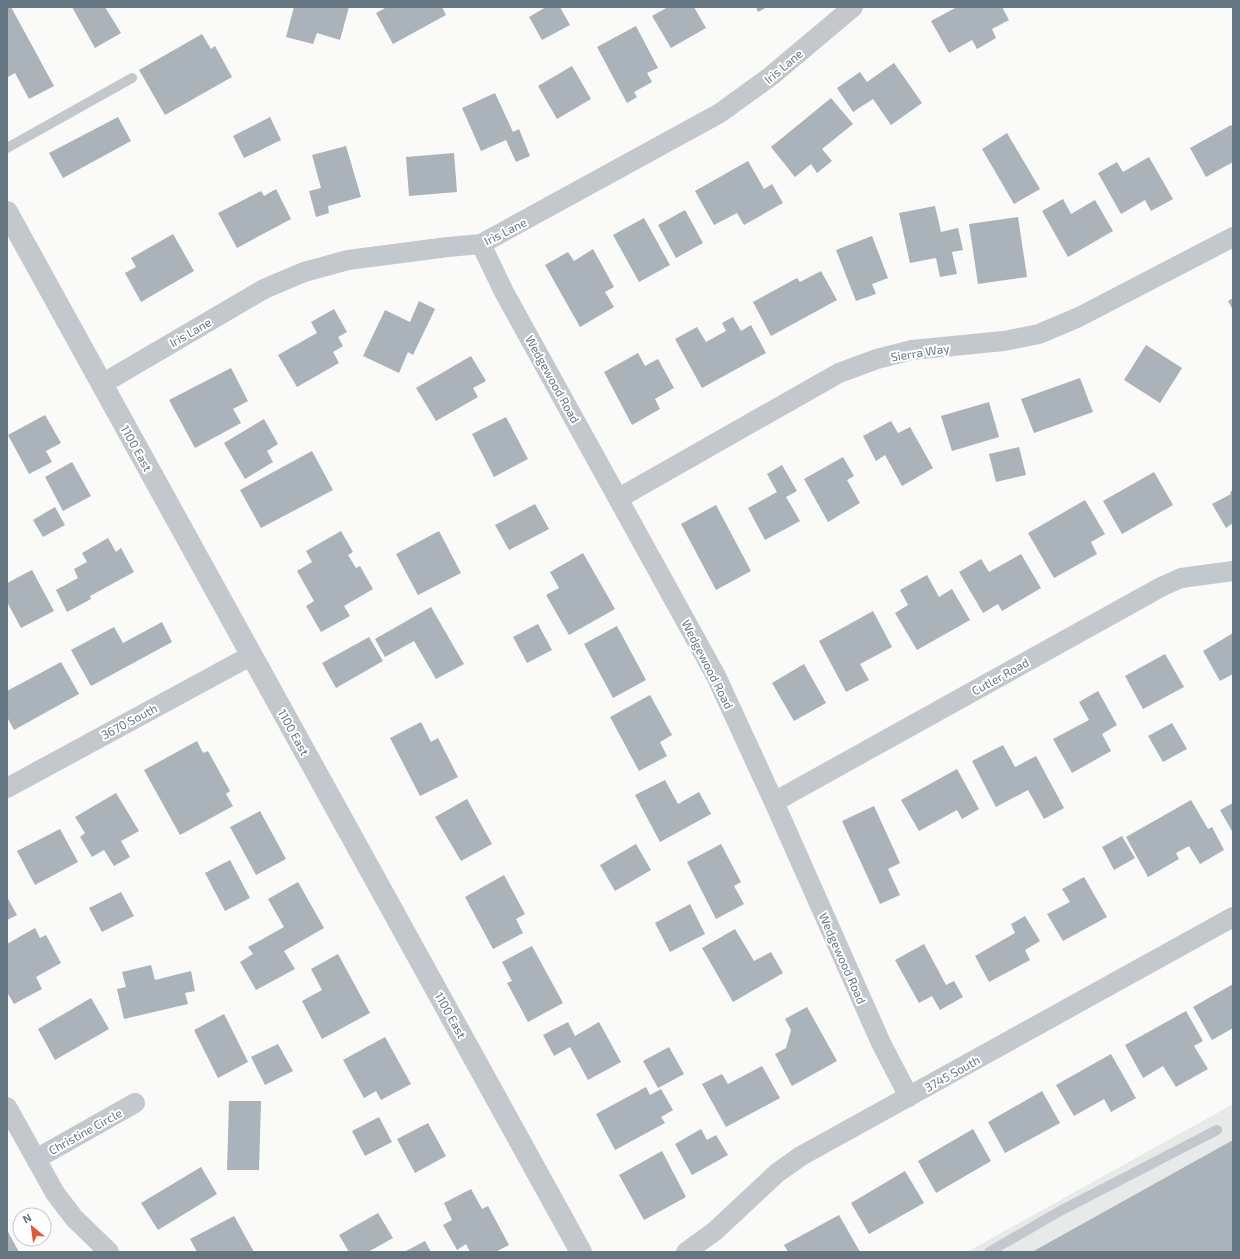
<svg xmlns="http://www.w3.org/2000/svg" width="1240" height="1259" font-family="'Exo 2',sans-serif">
<rect width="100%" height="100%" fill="#fafaf8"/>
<path fill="#e8e9e9" d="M1233 1104V1252H967Z"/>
<path fill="#aab3b9" d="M7 7H11L54 86 29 99 15 73 8 77 7 74Z
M72 7H105L121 33 95 48Z
M294 7H349L340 40 317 33 313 44 286 37Z
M387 7H442L446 15 393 44 376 13Z
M546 7H560L570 25 542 40 529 17Z
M668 7H694L706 28 671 48 652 16Z
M756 7H767L758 12Z
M957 7H1002L1009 20 992 29 996 38 977 49 972 40 949 53 931 21Z
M636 26 658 68 647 73 652 82 634 92 637 97 627 103 597 47Z
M202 34 211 49 215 46 232 77 165 115 139 70Z
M894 63 922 103 891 125 873 99 853 112 837 88 860 72 867 82Z
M572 66 591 99 557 119 538 86Z
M495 93 513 132 519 129 530 156 516 162 506 140 481 151 462 108Z
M831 98 853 124 822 149 832 161 817 173 811 164 795 177 771 147Z
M118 117 131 141 63 178 49 153Z
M270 117 281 140 244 158 233 136Z
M1231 125 1233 128V162L1206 177 1190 148Z
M1007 133 1040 189 1014 204 982 149Z
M346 146 361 197 328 206 329 213 316 217 309 191 321 188 312 155Z
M454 153 457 192 409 196 406 157Z
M1149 157 1173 199 1151 211 1145 200 1121 214 1098 173 1117 162 1123 172Z
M748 161 764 189 772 184 783 203 744 225 737 213 714 225 695 191Z
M276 189 291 219 237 248 218 213 261 191 264 196Z
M1063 199 1071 214 1095 200 1113 231 1068 257 1042 211Z
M935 206 941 232 958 228 963 250 952 252 957 274 940 277 936 258 910 263 899 213Z
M685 210 703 243 676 258 658 225Z
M1018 217 1027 277 978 284 969 224Z
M644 218 670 265 639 282 613 235Z
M173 234 194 271 141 302 125 273 136 267 131 258Z
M872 236 888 278 872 284 876 294 856 301 836 250Z
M593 249 614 287 605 292 614 307 580 327 545 265 568 252 574 261Z
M821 271 837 300 771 336 753 302 797 278 800 282Z
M1233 298V310L1228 301Z
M419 301 435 309 413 355 408 352 399 373 363 356 385 310 410 322Z
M334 309 347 332 338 337 343 346 333 352 339 363 297 387 278 355 317 333 311 322Z
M733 317 741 331 751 325 766 353 702 388 675 339 697 327 706 342 726 331 722 323Z
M1146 345 1182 368 1160 403 1124 380Z
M638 353 645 366 658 359 674 388 655 399 660 409 632 425 604 372Z
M471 356 486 381 473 388 478 397 436 421 416 388Z
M231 368 248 401 233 409 241 423 195 448 169 400Z
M1080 378 1093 412 1034 433 1021 399Z
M989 402 999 437 952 451 941 416Z
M45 415 61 443 46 451 52 462 29 474 8 435Z
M506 417 528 459 494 477 472 434Z
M264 419 278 444 267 451 273 462 245 479 224 443Z
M891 421 898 433 910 427 933 468 902 486 885 455 876 461 863 436Z
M1019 447 1026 475 996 482 989 454Z
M312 451 333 490 261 528 240 490Z
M843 457 854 476 847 480 860 503 828 522 804 479Z
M72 462 91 496 63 511 45 477Z
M782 465 797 491 786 497 800 521 765 540 748 508 777 492 767 474Z
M1154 472 1173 505 1122 534 1103 501Z
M1233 490V523L1226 528 1212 504 1231 494 1230 492Z
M1085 500 1105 534 1091 542 1097 554 1054 578 1028 533Z
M535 504 549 529 509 550 495 525Z
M716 505 751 571 716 590 681 524Z
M55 507 65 525 43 537 33 520Z
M341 531 353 552 348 555 356 568 360 566 373 589 344 606 350 616 321 632 306 606 314 601 297 571 312 562 306 551Z
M439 531 461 573 418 595 396 554Z
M108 538 116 552 121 548 134 572 90 596 91 599 67 612 56 590 78 578 74 569 87 562 82 553Z
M583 553 615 609 569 635 546 595 559 588 550 572Z
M1021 554 1041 588 1002 611 998 604 983 613 959 572 981 559 989 572Z
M32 570 54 611 21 628 7 602V583Z
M927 575 939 597 952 589 970 620 917 650 895 613 908 605 900 590Z
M431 607 464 664 436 679 414 641 385 657 375 639Z
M873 611 892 647 860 664 869 680 846 692 819 641Z
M162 622 172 642 91 686 71 650 114 627 123 643Z
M538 624 552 650 527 663 513 637Z
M617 626 646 680 613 698 584 644Z
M1233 633V674L1220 681 1203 651Z
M369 637 383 661 336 688 322 663Z
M1165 654 1184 687 1143 709 1125 676Z
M61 662 79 694 14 730 7 717V691Z
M804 664 826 703 794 721 772 683Z
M1098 691 1117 725 1102 734 1111 751 1072 773 1053 739 1089 720 1079 702Z
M650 695 672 735 660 742 667 756 639 771 610 717Z
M421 722 431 742 438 738 458 777 420 796 390 738Z
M1172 723 1187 749 1163 762 1148 736Z
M197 741 203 753 208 751 230 791 226 794 233 806 180 835 144 770Z
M1003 745 1015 767 1036 756 1064 808 1044 819 1028 790 996 807 972 761Z
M957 769 979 809 962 819 957 810 919 831 901 800Z
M665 780 678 804 699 792 711 814 660 842 635 795Z
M116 793 139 831 121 841 130 857 114 866 104 850 92 857 80 837 85 833 75 817Z
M467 799 492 844 461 861 435 817Z
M1191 800 1208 829 1212 827 1224 850 1200 864 1189 846 1176 853 1179 859 1148 877 1126 837Z
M1233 803V833L1220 810Z
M874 806 900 863 888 869 900 895 880 904 842 821Z
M260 811 286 859 256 875 230 827Z
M60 829 78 862 35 885 17 851Z
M1122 836 1135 858 1114 870 1102 847Z
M636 844 651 870 615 891 600 865Z
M721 844 741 882 734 886 744 904 716 919 687 862Z
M230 860 250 898 225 911 205 873Z
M504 875 525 914 516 919 523 933 493 949 465 897Z
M1084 877 1107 917 1063 941 1047 914 1070 902 1062 889Z
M298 882 324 928 284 951 295 969 256 990 240 962 253 954 248 947 284 927 268 899Z
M121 892 134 916 102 932 89 908Z
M7 897 17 915 7 920Z
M690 904 705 934 670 952 655 923Z
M1025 916 1040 941 1025 950 1030 960 989 982 975 956 1015 933 1011 924Z
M35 928 40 938 46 935 61 963 36 977 42 989 14 1004 7 992V944Z
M735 929 754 961 771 952 783 973 733 1002 702 948Z
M924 944 946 985 954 981 963 997 940 1010 932 996 919 1003 895 960Z
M532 946 563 1003 528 1022 507 983 512 981 502 962Z
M338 954 370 1013 322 1039 302 1001 322 990 311 969Z
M151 965 155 980 191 971 195 991 185 993 188 1004 124 1019 117 989 126 987 122 972Z
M1233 984V1028L1212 1040 1193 1007Z
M91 998 109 1029 55 1060 38 1029Z
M807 1007 837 1061 792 1086 775 1054 786 1048 791 1030 785 1019Z
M1186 1011 1203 1041 1194 1046 1208 1069 1176 1087 1163 1066 1143 1078 1125 1045Z
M224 1014 248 1062 218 1078 194 1030Z
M568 1022 575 1036 599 1022 621 1062 588 1080 570 1047 554 1056 543 1035Z
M385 1037 411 1084 381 1100 376 1091 364 1098 343 1060Z
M278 1044 293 1071 265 1085 251 1057Z
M669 1047 684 1074 658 1088 643 1061Z
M1111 1054 1136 1098 1111 1112 1104 1099 1074 1116 1056 1085Z
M762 1066 780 1098 726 1127 702 1084 722 1074 728 1084Z
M646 1087 650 1095 661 1089 673 1110 661 1117 665 1123 615 1150 596 1114Z
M1042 1091 1060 1123 1005 1153 988 1122Z
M229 1101H261L259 1170H227Z
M379 1117 392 1142 365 1156 352 1131Z
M428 1123 446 1156 415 1173 397 1139Z
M701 1129 707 1140 716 1135 728 1155 692 1175 675 1144Z
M973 1129 991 1161 936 1193 918 1161Z
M1233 1140V1252H1032Z
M662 1151 686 1197 644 1220 619 1175Z
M201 1167 217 1194 158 1230 141 1203Z
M905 1171 924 1203 869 1234 851 1203Z
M471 1189 482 1209 488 1206 509 1245 495 1252H470L466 1244 457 1250 443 1225 452 1220 444 1203Z
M378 1213 393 1238 368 1252H349L339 1235Z
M839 1215 860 1252H788L784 1245Z
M234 1216 254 1252H197L190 1239Z
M7 1230 19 1252H7Z
M425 1241 431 1252H404Z"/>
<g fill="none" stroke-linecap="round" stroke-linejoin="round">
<path stroke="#c3c8cc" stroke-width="10" d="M7 148 132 78
M989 1252 1062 1210 1217 1130"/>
<path stroke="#c3c8cc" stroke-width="20" d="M481 244 504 292 716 676 774 802 881 1043 909 1097
M102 384 264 289 304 272 348 260 448 247 481 244 720 113 771 76 853 7
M619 498 839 373 877 359 912 350 1004 341 1039 334 1079 317 1233 237
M7 788 252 655
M774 802 1161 587 1181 578 1233 571
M7 1107 55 1193 74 1218 109 1252
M36 1159 135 1103
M686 1252 715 1231 777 1173 801 1156 1233 917"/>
<path stroke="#c3c8cc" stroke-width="22" d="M7 212 581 1252"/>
</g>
<g text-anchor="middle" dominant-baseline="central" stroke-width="4" stroke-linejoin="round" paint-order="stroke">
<g font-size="12" fill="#657683" stroke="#fff">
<text transform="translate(783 66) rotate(-40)">Iris Lane</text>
<text transform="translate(505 231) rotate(-27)">Iris Lane</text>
<text transform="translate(190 332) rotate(-30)">Iris Lane</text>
<text transform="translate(920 352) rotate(-9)">Sierra Way</text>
<text transform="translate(553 379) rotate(61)">Wedgewood Road</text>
<text transform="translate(137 448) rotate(61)">1100 East</text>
<text transform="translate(708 664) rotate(63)">Wedgewood Road</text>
<text transform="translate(1000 676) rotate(-29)">Cutler Road</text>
<text transform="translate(129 721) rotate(-28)">3670 South</text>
<text transform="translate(294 732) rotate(61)">1100 East</text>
<text transform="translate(843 958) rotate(66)">Wedgewood Road</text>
<text transform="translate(451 1015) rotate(61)">1100 East</text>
<text transform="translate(952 1073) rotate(-29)">3745 South</text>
<text transform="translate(85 1131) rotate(-29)">Christine Circle</text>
</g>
</g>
<rect width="1240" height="1259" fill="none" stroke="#657683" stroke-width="16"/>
<g transform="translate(32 1227) rotate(331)"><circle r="19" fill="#ffffff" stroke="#c1c8cd"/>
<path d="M0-3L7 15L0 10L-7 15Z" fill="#e4572e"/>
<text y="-6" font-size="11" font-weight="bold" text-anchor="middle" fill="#657683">N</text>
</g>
</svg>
